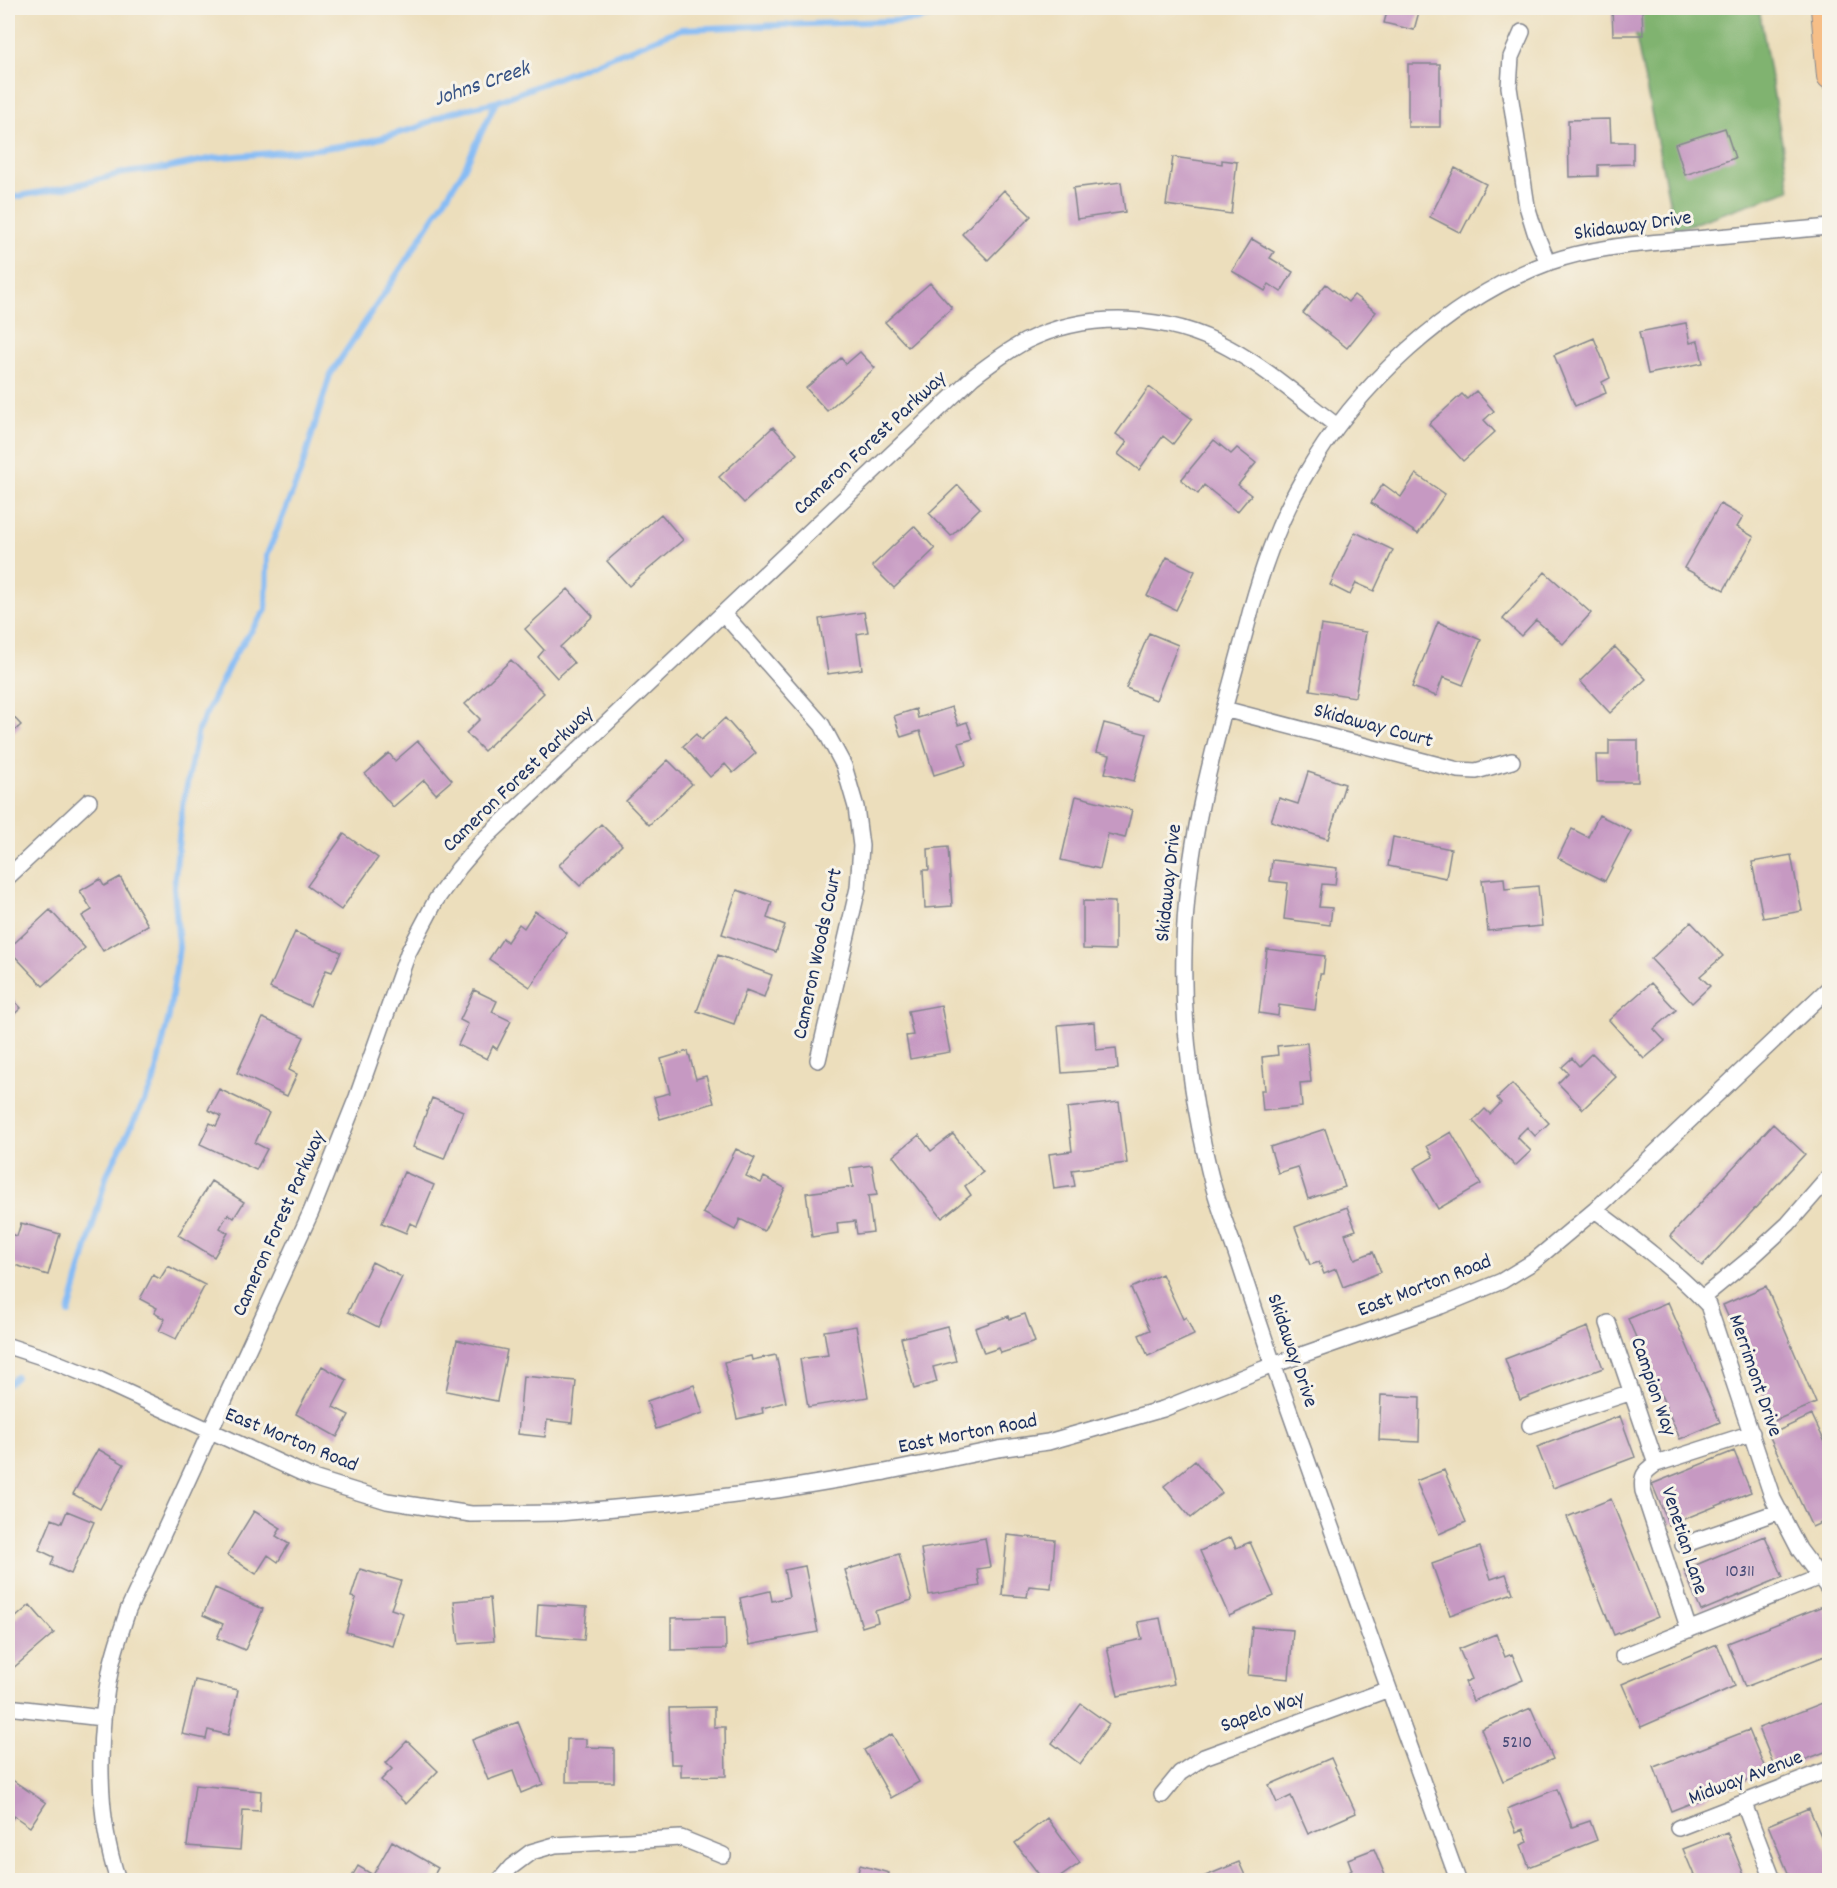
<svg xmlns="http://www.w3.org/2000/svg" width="1837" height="1888" font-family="Dekko,sans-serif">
<rect width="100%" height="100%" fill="#f7f3e8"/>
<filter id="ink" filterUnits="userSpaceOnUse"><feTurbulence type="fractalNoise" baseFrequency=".0167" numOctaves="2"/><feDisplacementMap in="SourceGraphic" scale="12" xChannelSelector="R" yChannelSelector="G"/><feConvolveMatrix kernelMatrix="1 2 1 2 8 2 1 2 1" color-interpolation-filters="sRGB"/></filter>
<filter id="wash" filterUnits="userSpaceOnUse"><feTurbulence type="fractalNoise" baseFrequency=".008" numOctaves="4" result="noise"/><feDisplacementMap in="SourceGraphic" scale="24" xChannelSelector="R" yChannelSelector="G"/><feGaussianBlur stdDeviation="1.35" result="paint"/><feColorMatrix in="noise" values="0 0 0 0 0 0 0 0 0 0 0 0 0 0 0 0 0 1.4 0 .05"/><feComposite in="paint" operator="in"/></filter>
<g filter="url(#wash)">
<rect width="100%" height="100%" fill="#ecdebc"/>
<path fill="#80b36f" stroke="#4e7166" stroke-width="1.5" d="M1630 8H1759L1790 190 1675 230Z"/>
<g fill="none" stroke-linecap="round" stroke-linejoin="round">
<path stroke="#86bcf5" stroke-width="6" d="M8 198 69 187 123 173 166 168 214 158 317 149 366 142 416 128 448 113 496 102 681 29 915 20 964 8
M69 1313 107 1174 153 1084 169 1016 179 947 174 887 182 809 198 730 235 654 266 610 267 555 301 471 330 375 409 256 463 171 496 102
M8 1384 16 1377"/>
</g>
<g id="blocks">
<path fill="#c699c2" d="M1388 8H1420L1414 30 1384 23Z
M1612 8H1642L1643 35H1613Z
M1408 64H1440V127H1408Z
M1610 119 1611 142H1633V164L1598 165V176L1569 177 1568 120Z
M1725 128 1735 158 1685 175 1675 144Z
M1173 157 1222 164V160L1237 162 1231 214 1166 205Z
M1455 168 1486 184 1461 233 1430 217Z
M1121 182 1125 212 1077 219 1073 188Z
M1004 190 1031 216 988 260 962 234Z
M1252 239 1274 252 1270 258 1293 272 1281 292 1269 284 1265 291 1232 271Z
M930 283 952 308 908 347 885 322Z
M1326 284 1348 302 1354 295 1376 312 1347 348 1303 313Z
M1686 323 1690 343 1698 341 1703 363 1648 374 1639 332Z
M1594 338 1610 378 1602 382 1606 393 1575 406 1554 355Z
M860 352 875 368 827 411 806 388 841 358 846 364Z
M1149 387 1192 419 1173 444 1163 436 1139 470 1118 454 1127 442 1116 434Z
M1476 391 1494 411 1484 420 1495 432 1463 461 1429 424 1462 394 1467 399Z
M773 427 797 454 744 503 719 477Z
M1214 440 1231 454 1237 448 1256 463 1238 485 1251 495 1237 512 1204 485 1198 494 1181 480Z
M1416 474 1445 494 1418 534 1371 503 1383 484 1401 497Z
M958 485 980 508 951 536 929 513Z
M1720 504 1743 517 1737 527 1754 537 1724 590 1684 568Z
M661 514 683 540 629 586 607 561Z
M914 526 935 549 894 588 872 566Z
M1355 532 1393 550 1374 591 1356 583 1350 595 1330 585Z
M1167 557 1195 571 1176 610 1147 596Z
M1545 572 1591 613 1563 644 1536 620 1521 636 1503 619Z
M568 589 593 616 560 647 574 663 557 678 538 657 544 650 525 629Z
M864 612 868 632 857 634 862 669 828 674 819 619Z
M1438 622 1481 640 1463 685 1443 677 1436 696 1412 687Z
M1321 625 1366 632 1355 697 1310 690Z
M1149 633 1178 645 1156 700 1126 688Z
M1615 647 1646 679 1610 713 1580 681Z
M511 660 544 693 484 751 466 733 480 719 465 704Z
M952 707 958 725 967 722 973 739 959 743 966 765 934 775 920 731 901 737 894 716 916 709 918 718Z
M8 711 21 725 8 737Z
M725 718 756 753 733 773 725 764 710 777 683 746 696 734 701 740Z
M1104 723 1147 734 1134 781 1105 773 1110 755 1096 752Z
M1609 740H1638V782H1597L1596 755H1609Z
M418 741 452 780 436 794 424 780 393 807 365 774 389 753 395 761Z
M668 760 692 784 649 825 626 801Z
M1308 772 1345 784 1328 839 1271 821 1279 798 1298 804Z
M1076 796 1132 810 1125 838 1108 834 1100 869 1061 860Z
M1599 815 1631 831 1605 881 1558 858 1572 829 1588 837Z
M601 824 622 845 580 886 559 865Z
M344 834 378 858 341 910 307 886Z
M1393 837 1451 849 1446 878 1388 866Z
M948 847 952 906 925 908 923 870H929L928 849Z
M1791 855 1802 911 1763 918 1752 862Z
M1272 860 1337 868 1335 885 1322 884 1319 907 1332 908 1330 925 1284 919 1288 883 1270 881Z
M120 877 148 925 103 951 82 916 92 910 80 891 100 879 104 886Z
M1504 878 1505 889 1538 886 1542 926 1488 931 1482 880Z
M737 890 772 902 767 918 785 925 776 952 722 934Z
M1083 901 1115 902V950L1083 949Z
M50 910 85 948 43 986 8 949Z
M535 911 567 933 530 987 489 959 503 938 507 942 519 924 524 928Z
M1691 922 1723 956 1700 976 1710 986 1692 1003 1651 959Z
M295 932 341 952 332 972 326 970 310 1006 270 988Z
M1267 949 1325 956 1323 974H1320L1315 1010 1279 1005 1278 1016 1259 1013Z
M718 955 772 975 764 997 746 990 734 1024 697 1011Z
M1651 983 1676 1010 1654 1029 1665 1041 1644 1059 1609 1020Z
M474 990 497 1001 492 1012 511 1021 497 1049 493 1046 487 1059 458 1045 468 1024 460 1020Z
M8 994 21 1008 8 1020Z
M941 1005 950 1052 910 1059 906 1036 913 1035 908 1011Z
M263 1018 304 1037 289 1070 297 1074 287 1096 237 1073Z
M1094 1022 1096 1050 1116 1048 1118 1069 1062 1073 1058 1025Z
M1307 1043 1311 1082 1300 1083 1302 1107 1263 1111 1261 1090H1265L1262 1057 1278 1055 1277 1046Z
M688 1051 696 1079 706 1076 714 1103 660 1119 654 1097 670 1093 661 1059Z
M1592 1053 1616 1077 1583 1109 1558 1083 1568 1073 1562 1067 1572 1058 1579 1066Z
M1512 1084 1549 1123 1535 1136 1527 1127 1517 1137 1531 1151 1515 1166 1473 1121 1485 1109 1490 1114 1501 1103 1497 1098Z
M219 1089 269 1113 255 1143 267 1149 256 1170 200 1144 210 1123 216 1126 221 1116 208 1110Z
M432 1098 463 1111 444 1159 413 1147Z
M1119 1102 1127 1163 1072 1170 1075 1186 1054 1189 1049 1154 1072 1151 1067 1108Z
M1773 1124 1805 1154 1702 1266 1670 1236Z
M1325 1129 1345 1187 1308 1199 1298 1167 1278 1173 1270 1147Z
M1451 1132 1481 1184 1438 1209 1414 1168 1433 1157 1427 1146Z
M953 1134 983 1172 965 1186 971 1195 942 1218 893 1156 919 1135 931 1151Z
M736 1149 755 1158 746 1176 761 1183 764 1177 785 1188 764 1231 740 1219 735 1230 703 1213Z
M872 1165 877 1195 868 1196 873 1232 857 1234 855 1221 837 1223 838 1233 812 1237 806 1193 853 1187 850 1168Z
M404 1172 434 1185 417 1226 410 1223 406 1233 382 1223Z
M211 1181 244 1202 234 1218 228 1214 220 1228 228 1233 214 1257 178 1235Z
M1347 1207 1356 1230 1345 1234 1355 1259 1373 1252 1381 1272 1343 1287 1336 1269 1324 1274 1319 1262 1310 1265 1295 1227Z
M21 1223 60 1234 48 1275 8 1263V1241L9 1234 17 1236Z
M372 1262 402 1277 378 1327 348 1312Z
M168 1266 205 1285 176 1339 159 1331 165 1319 154 1313 157 1308 140 1299 153 1275 160 1279Z
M1162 1274 1183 1319 1186 1317 1194 1335 1148 1356 1139 1335 1150 1330 1131 1288Z
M1766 1286 1816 1403 1774 1421 1723 1305Z
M1668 1302 1720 1422 1680 1439 1628 1319Z
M1025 1314 1035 1342 1001 1353 999 1348 984 1353 975 1328 1009 1316 1010 1319Z
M856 1326 868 1397 808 1407 800 1359 828 1355 824 1331Z
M947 1326 956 1361 933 1367 937 1382 914 1389 901 1338Z
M1588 1327 1603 1368 1520 1400 1505 1359Z
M457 1340 507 1350 497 1401 446 1391Z
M776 1355 786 1402 762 1408 763 1413 737 1419 724 1362 751 1356 752 1360Z
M322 1366 347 1380 333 1407 349 1415 337 1437 296 1414Z
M523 1376 576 1381 572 1423 547 1420 545 1437 518 1434Z
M694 1385 703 1413 656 1429 647 1401Z
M1381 1395 1420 1397 1419 1442 1379 1440Z
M1812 1415 1830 1453V1519L1812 1527 1769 1435Z
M1620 1416 1635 1457 1553 1488 1537 1447Z
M98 1449 124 1464 100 1509 73 1494Z
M1734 1451 1751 1492 1669 1525 1652 1484Z
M1195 1461 1222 1493 1191 1518 1164 1486Z
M1444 1470 1466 1522 1439 1534 1416 1481Z
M1611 1499 1658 1617 1614 1635 1567 1517Z
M67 1511 94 1522 71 1574 51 1565 54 1557 39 1550 52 1519 62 1523Z
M254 1511 281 1528 276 1536 289 1544 278 1562 268 1555 256 1574 227 1555Z
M1007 1535 1055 1540 1051 1588 1029 1586 1027 1597 1002 1595Z
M1765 1536 1783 1577 1701 1611 1684 1570Z
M1231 1537 1236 1548 1250 1542 1274 1596 1229 1616 1200 1551Z
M985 1538 990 1567 977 1569 980 1586 929 1595 921 1549Z
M1480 1547 1491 1579 1506 1574 1513 1593 1450 1615 1432 1564Z
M899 1554 912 1600 875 1611 878 1622 862 1627 845 1570Z
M805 1566 818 1632 749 1645 740 1598 770 1591 772 1601 789 1597 784 1570Z
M360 1569 401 1581 391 1609 403 1613 393 1646 346 1632 356 1598 351 1597Z
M215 1588 263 1609 245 1650 217 1638 223 1624 203 1615Z
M490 1598 494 1641 459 1644 454 1601Z
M538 1604 587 1607 584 1640 536 1636Z
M30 1605 54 1633 11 1670 8 1666V1624Z
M1823 1606 1830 1622V1654L1745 1687 1728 1643Z
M725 1617 726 1649 671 1650V1618Z
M1160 1618 1174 1684 1118 1696 1107 1647 1142 1639 1138 1622Z
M1252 1627 1293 1630 1289 1679 1248 1675Z
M1496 1634 1505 1657 1512 1654 1523 1680 1473 1701 1465 1682 1472 1679 1459 1649Z
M1717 1644 1735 1686 1641 1727 1622 1684Z
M195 1680 238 1690 228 1735 208 1730 206 1739 182 1734Z
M1830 1700V1750L1776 1771 1759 1728Z
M1081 1704 1109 1724 1080 1764 1052 1743Z
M714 1707V1727H725L726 1776 681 1777V1764H671L669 1708Z
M1531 1708 1553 1759 1503 1781 1481 1729Z
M518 1722 543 1784 521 1793 513 1771 488 1780 472 1740Z
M1749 1730 1767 1773 1671 1811 1654 1767Z
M892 1734 919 1782 891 1798 864 1750Z
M567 1739H586V1747L614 1748V1782H566Z
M407 1741 438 1771 406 1804 381 1780 392 1769 386 1763Z
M1331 1758 1356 1813 1308 1834 1291 1796 1277 1803 1269 1785Z
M8 1777 46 1803 30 1827 14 1816 9 1823 8 1821Z
M195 1785 261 1791 260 1811 243 1810 240 1850 187 1846Z
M1557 1789 1572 1827 1590 1821 1597 1840 1529 1867 1521 1845 1528 1842 1523 1829 1516 1832 1507 1809Z
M1809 1808 1830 1857V1880H1791L1768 1825Z
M1047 1818 1080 1863 1056 1880H1043L1015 1843Z
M1727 1832 1746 1880H1696L1683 1849Z
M392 1841 438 1868 431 1880H350L358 1866 373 1875Z
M1374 1849 1387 1880H1352L1349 1872 1352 1870 1348 1859Z
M1239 1862 1247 1880H1196Z
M860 1865 889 1873 887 1880H856Z"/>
</g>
</g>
<g filter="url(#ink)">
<use href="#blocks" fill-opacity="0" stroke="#84868d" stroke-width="1.5"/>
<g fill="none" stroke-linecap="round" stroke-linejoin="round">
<g stroke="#84868d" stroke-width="18">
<path id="minor" d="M1522 32 1511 57 1509 87 1527 206 1535 232 1548 263
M723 613 822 725 844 766 856 807 861 846 858 888 818 1060
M1224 709 1458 770 1476 771 1512 761
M8 877 89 801
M1595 1210C1634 1239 1674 1269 1708 1305L1773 1499 1799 1549 1830 1591
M1702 1298 1752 1257 1788 1224 1828 1178
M1608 1323 1656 1464
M8 1346 45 1358 100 1380 313 1478 387 1501 471 1514 559 1513 671 1503 777 1490 885 1472 998 1449 1048 1442 1163 1409 1273 1365 1441 1306 1502 1281 1533 1262 1595 1210 1830 987
M1530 1425 1632 1392
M1683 1545 1780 1511
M1689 1630 1643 1491C1641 1476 1644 1472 1656 1464L1752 1433
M1623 1656 1820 1577
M8 1707 102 1718
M1162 1795 1180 1773 1204 1757 1389 1689
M1744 1804 1773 1880
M1678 1828 1830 1769
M118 1880C96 1816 97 1733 111 1667 115 1648 122 1629 128 1610L311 1212 357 1097 408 953 436 900 459 868 482 841 973 377C990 364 1007 351 1026 341 1089 310 1168 314 1229 348 1268 369 1302 400 1337 426
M500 1880 511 1867 531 1852 555 1845 681 1838 723 1855
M1458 1880C1407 1740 1356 1598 1306 1457 1282 1392 1260 1326 1238 1259 1228 1230 1216 1200 1209 1170 1192 1099 1182 1025 1184 952 1185 840 1218 732 1247 625 1260 574 1277 524 1303 479 1356 385 1449 299 1550 262 1593 247 1638 244 1684 240 1732 236 1781 231 1830 227"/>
</g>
<g stroke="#84868d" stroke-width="28">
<path id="trunk" d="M1824 8 1830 76"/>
</g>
<use href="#minor" stroke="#fff" stroke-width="15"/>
<use href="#trunk" stroke="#f6be87" stroke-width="26"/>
</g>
</g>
<g text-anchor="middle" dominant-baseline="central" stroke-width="6" stroke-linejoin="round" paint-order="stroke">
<g font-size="18" fill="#464a77">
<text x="1740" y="1572">10311</text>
<text x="1517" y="1743">5210</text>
</g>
<g font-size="21" fill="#1b2f5e" stroke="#f7f3e8">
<text transform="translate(1633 227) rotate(-8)">Skidaway Drive</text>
<text transform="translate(871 444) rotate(-43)">Cameron Forest Parkway</text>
<text transform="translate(1373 727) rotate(15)">Skidaway Court</text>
<text transform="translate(519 780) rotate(-44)">Cameron Forest Parkway</text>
<text transform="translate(1170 883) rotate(-84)">Skidaway Drive</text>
<text transform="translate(819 954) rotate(-78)">Cameron Woods Court</text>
<text transform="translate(280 1224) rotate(-66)">Cameron Forest Parkway</text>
<text transform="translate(1425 1287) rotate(-21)">East Morton Road</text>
<text transform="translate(1291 1351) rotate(71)">Skidaway Drive</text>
<text transform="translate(1754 1376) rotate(71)">Merrimont Drive</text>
<text transform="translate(1652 1387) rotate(71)">Campion Way</text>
<text transform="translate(968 1435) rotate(-11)">East Morton Road</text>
<text transform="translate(291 1441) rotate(22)">East Morton Road</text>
<text transform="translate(1683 1541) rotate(72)">Venetian Lane</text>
<text transform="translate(1263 1713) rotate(-20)">Sapelo Way</text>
<text transform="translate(1746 1779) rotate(-21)">Midway Avenue</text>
</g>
<g font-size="22" font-style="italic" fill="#365284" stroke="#f7f3e8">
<text transform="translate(482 85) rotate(-19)">Johns Creek</text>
</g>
</g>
<rect width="1837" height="1888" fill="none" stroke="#f7f3e8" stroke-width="30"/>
</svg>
